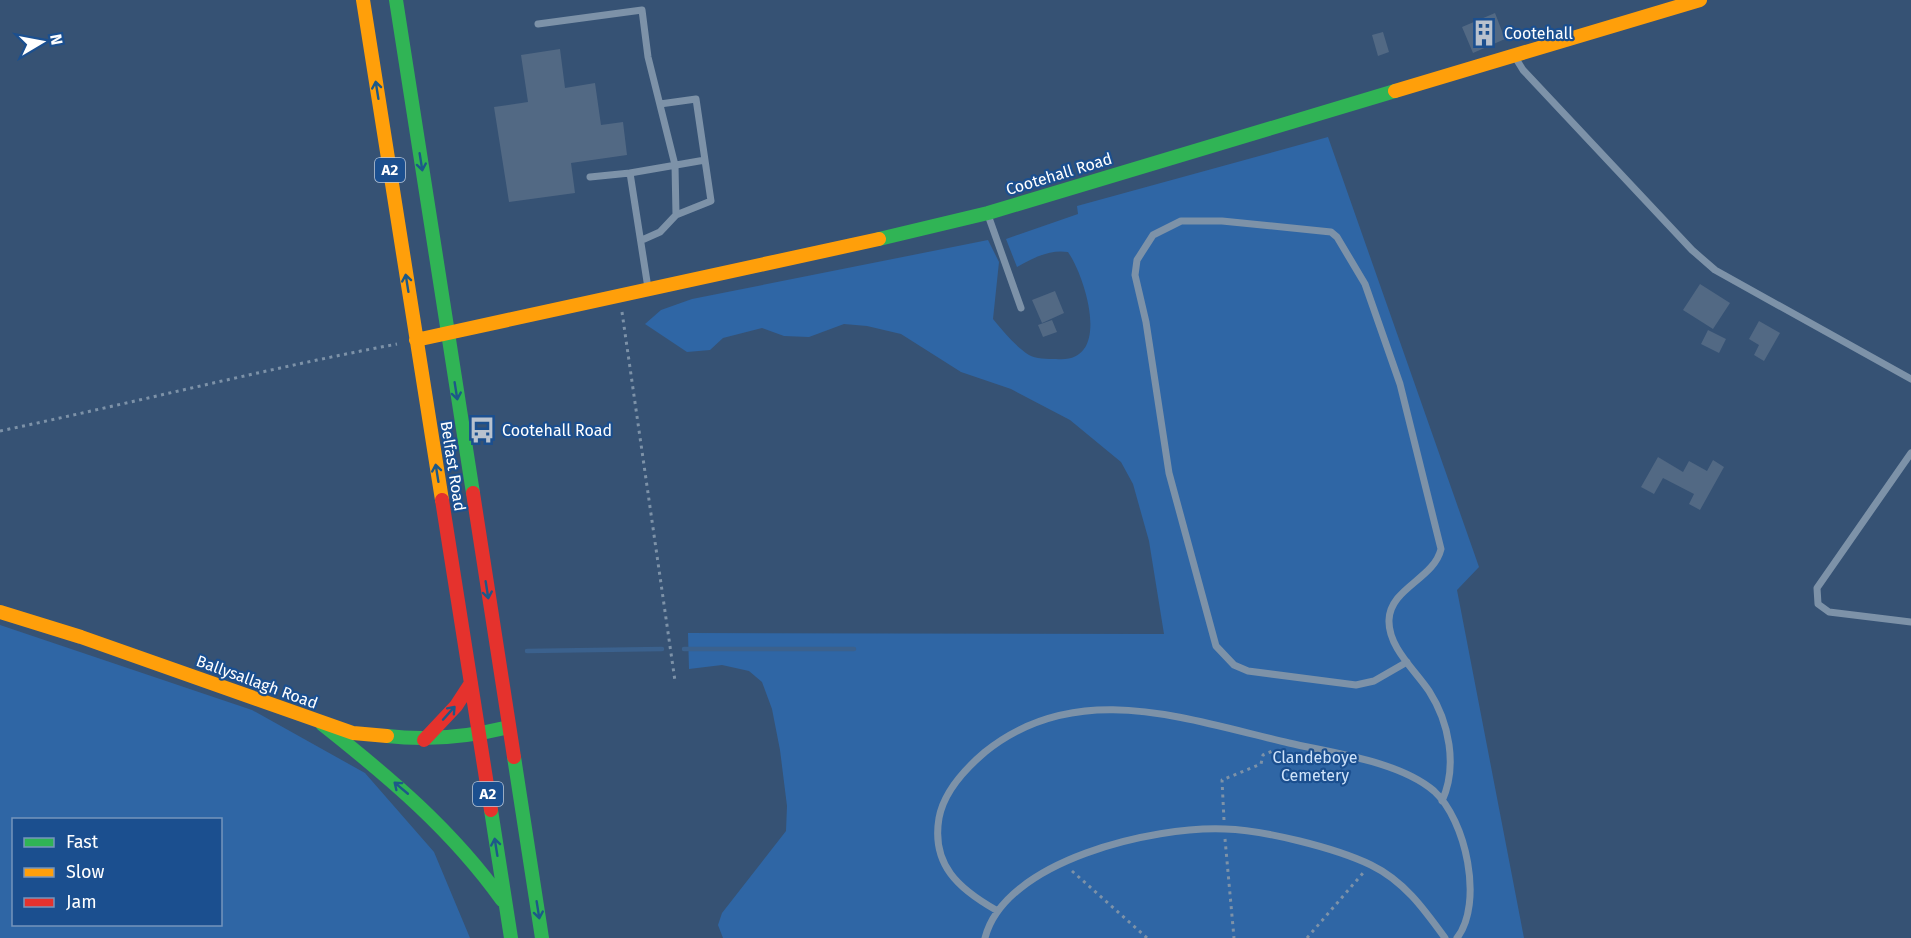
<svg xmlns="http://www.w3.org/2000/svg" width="1911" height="938" font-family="'Fira Sans',sans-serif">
<rect width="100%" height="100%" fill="#365274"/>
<path fill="#2f66a5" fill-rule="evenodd" d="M1328 137 1479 567 1457 590 1524 938H723L718 925 722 913 786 831 787 806 780 750 772 709 762 682 749 671 722 665 689 669 688 633 1164 634 1149 541 1133 484 1121 462 1070 420 1011 389 961 372 901 334 867 326 844 324 809 337 784 336 762 328 723 338 710 350 687 352 645 324 661 310 692 299 988 240 999 262 993 319C1004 332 1014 345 1029 355 1035 359 1048 359 1056 359 1113 365 1086 278 1068 252 1050 249 1033 258 1017 267L1006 239 1078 214 1077 206Z
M0 625 252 710 365 773 434 852 470 938H0ZM14 820H220V924H14Z"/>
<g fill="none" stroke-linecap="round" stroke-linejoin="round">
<path stroke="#3b618d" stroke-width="4.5" d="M684 649H854
M527 651 662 649"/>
</g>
<path fill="#526984" d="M1495 13 1505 39 1473 53 1462 27Z
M1383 32 1389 52 1378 56 1372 35Z
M560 49 565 88 595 83 601 125 623 122 627 155 571 163 575 193 509 202 494 107 528 102 521 55Z
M1700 284 1730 303 1713 329 1683 310Z
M1055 291 1064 313 1042 323 1032 300Z
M1052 320 1057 332 1043 337 1038 325Z
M1759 321 1780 333 1764 361 1754 355 1759 345 1749 339Z
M1708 330 1726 339 1719 353 1701 344Z
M1658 457 1683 472 1689 461 1707 471 1713 460 1724 467 1700 510 1689 504 1694 494 1663 478 1654 494 1641 487Z"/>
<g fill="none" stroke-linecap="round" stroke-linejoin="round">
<path stroke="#7d92a8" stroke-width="3" stroke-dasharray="3 4.5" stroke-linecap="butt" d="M622 312 675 681
M0 431C133 403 264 369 397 344
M1224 820 1222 780 1261 764 1263 755 1275 750
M1225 839 1234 938
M1072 871 1147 938
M1307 938 1363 873"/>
<path stroke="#7d92a8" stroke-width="7" d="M538 24 642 10 648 57 675 165 676 215
M1515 57 1523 70 1692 250 1715 270 1911 379
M630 173 705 160
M590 177 630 173 648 288
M988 215 1021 308
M642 240 660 232 676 215 711 201 696 99 660 104
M1911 453 1817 588 1818 604 1829 612 1911 622
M1407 662 1374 681 1356 685 1248 671 1234 665 1216 646 1169 473 1146 322 1135 275 1137 260 1153 235 1181 221H1222L1331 232 1337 237 1365 284 1400 384 1441 549C1434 579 1390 588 1389 620 1388 647 1415 670 1429 691 1449 722 1458 766 1442 801
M996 910C959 889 931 865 939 818 944 791 965 769 985 752 1077 678 1185 719 1289 743 1332 753 1399 761 1434 791 1466 820 1484 903 1457 938
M985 938C1005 860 1154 826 1225 829 1264 830 1336 848 1371 865 1404 881 1424 909 1445 938"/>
<path stroke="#30b455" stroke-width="14" d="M396 0 473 493
M879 239 988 213 1395 91
M322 724C389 777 452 830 502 900
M387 736C429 741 468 737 509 727
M514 757 542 938
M491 810 511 938"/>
<path stroke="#ff9f0a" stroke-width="14" d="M363 0 442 500
M1395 91 1700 0
M416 340 879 239
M0 612 81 637 353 733 387 736"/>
<path stroke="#e5322d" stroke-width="14" d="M473 493 514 757
M442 500 491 810
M424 740 456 706 471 683"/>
</g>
<defs><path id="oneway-shaft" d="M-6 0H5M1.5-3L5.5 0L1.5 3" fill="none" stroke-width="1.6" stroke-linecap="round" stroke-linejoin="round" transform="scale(1.5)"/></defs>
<g stroke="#1d5989">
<use href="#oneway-shaft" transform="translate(377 90) rotate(-99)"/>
<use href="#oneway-shaft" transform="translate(421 162) rotate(81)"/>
<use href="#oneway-shaft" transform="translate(407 283) rotate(-99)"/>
<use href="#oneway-shaft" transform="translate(456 391) rotate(81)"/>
<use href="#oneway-shaft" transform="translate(437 473) rotate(-99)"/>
<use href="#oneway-shaft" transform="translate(487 590) rotate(81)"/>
<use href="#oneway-shaft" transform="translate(449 713) rotate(-48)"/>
<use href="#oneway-shaft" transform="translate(401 788) rotate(-140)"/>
<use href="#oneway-shaft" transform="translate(496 847) rotate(-99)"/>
<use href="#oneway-shaft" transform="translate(538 910) rotate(81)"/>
</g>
<defs>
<g id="building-bare" transform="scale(2.07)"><path d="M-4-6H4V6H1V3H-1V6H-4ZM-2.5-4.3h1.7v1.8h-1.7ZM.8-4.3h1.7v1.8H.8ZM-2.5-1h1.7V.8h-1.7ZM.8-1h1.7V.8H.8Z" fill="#b9c2ce" stroke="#1b4f8f" stroke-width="2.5" paint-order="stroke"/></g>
<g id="bus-bare" transform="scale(2.07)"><path d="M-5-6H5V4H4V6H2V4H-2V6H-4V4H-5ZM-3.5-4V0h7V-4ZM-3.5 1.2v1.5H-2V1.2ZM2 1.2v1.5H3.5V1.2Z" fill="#b9c2ce" stroke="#1b4f8f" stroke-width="2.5" paint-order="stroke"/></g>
</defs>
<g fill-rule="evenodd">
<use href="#building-bare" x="1484" y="33"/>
<use href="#bus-bare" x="482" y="430"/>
</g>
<g text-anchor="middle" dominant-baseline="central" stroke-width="4.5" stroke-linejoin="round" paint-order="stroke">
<g fill="#1b4f8f" stroke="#bbcadd" stroke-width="1.5">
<rect x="375" y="158" width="30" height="24" rx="4.5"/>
<rect x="473" y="782" width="30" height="24" rx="4.5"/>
</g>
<g font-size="15" font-weight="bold" fill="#fff">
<text x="390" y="170">A2</text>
<text x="488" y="794">A2</text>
</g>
<g font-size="16" fill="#fff" stroke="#1b4f8f" text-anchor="start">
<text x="1504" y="33">Cootehall</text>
<text x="502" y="430">Cootehall Road</text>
</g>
<g font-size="16" fill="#fff" stroke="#1b4f8f">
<text transform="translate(1059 174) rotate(-17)">Cootehall Road</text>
<text transform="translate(453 466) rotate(81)">Belfast Road</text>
<text transform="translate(257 682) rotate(20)">Ballysallagh Road</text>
</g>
<g font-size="16" fill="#cfe3fa" stroke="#1b4f8f">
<text x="1315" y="757">Clandeboye<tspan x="1315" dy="18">Cemetery</tspan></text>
</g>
</g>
<rect x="12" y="818" width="210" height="108" fill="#1b4f8f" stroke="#7695bc" stroke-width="1.5"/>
<rect x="24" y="838" width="30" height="9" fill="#30b455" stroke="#7695bc" stroke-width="1.5"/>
<text x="66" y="848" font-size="18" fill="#ffffff">Fast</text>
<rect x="24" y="868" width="30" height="9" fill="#ff9f0a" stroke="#7695bc" stroke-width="1.5"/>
<text x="66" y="878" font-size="18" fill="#ffffff">Slow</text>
<rect x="24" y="898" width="30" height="9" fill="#e5322d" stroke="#7695bc" stroke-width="1.5"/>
<text x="66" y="908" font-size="18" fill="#ffffff">Jam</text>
<g transform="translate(42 42) rotate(80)" stroke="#1b4f8f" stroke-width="4.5" paint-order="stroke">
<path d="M0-4.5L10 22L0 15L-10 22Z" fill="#ffffff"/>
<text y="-9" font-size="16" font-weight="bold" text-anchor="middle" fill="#ffffff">N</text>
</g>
</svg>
